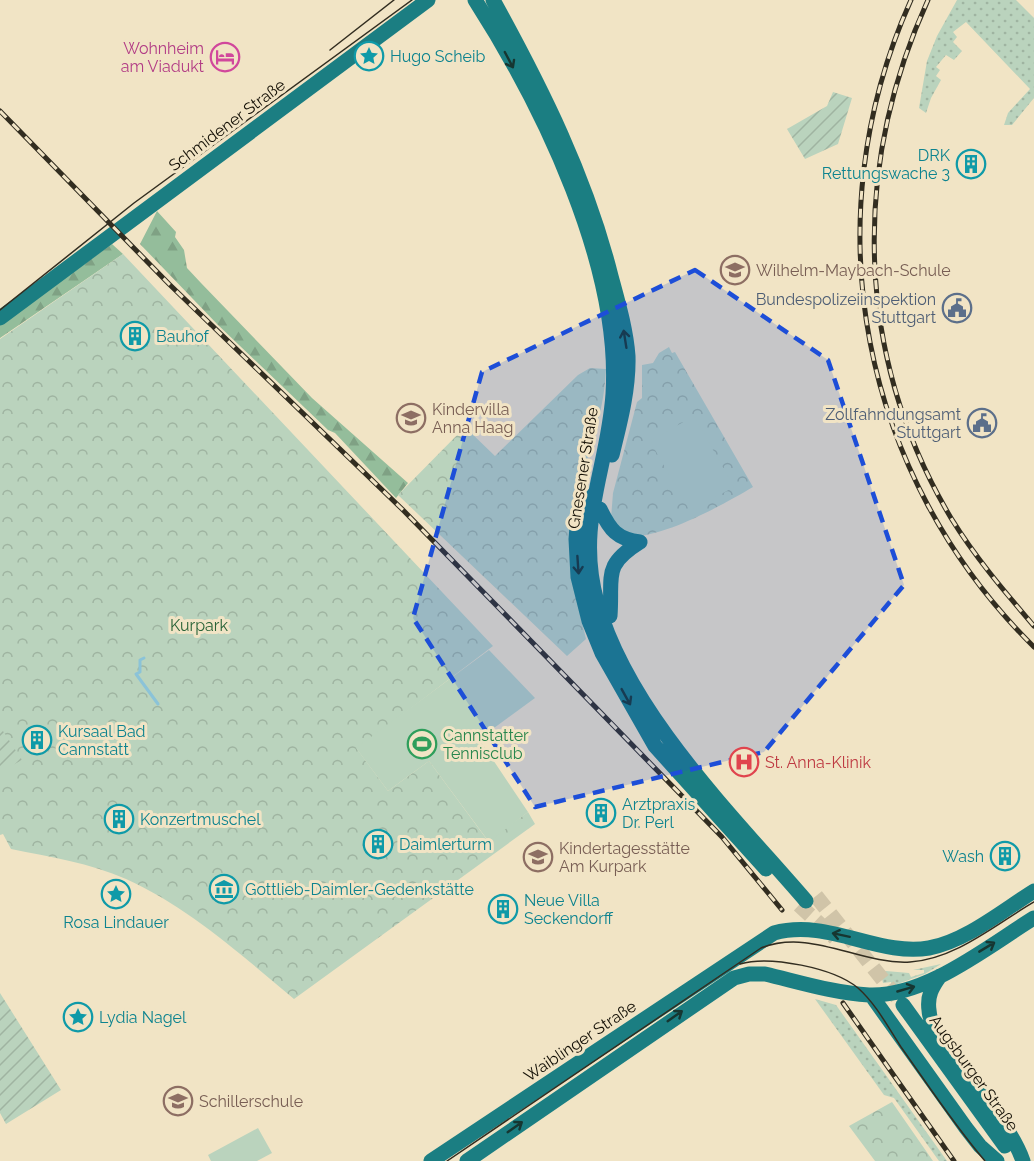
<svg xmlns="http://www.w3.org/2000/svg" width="1034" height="1161" font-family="Raleway,sans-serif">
<defs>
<pattern id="grass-dots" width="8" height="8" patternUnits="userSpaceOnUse" patternTransform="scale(1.5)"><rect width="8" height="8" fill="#bad3bd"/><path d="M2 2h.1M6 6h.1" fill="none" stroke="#9fb4a1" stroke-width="1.8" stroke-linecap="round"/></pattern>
<pattern id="forest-firs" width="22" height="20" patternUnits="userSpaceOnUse" patternTransform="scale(1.5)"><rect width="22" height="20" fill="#94bd9b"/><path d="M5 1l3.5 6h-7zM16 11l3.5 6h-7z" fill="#7fa184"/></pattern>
<pattern id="park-crowns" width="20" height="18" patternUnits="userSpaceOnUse" patternTransform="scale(1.5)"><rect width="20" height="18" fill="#bad3bd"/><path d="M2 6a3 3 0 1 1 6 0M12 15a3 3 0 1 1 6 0" fill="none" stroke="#9fb4a1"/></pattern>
<pattern id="garden-furrows" width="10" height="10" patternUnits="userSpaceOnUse" patternTransform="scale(1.5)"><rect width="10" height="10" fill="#bad3bd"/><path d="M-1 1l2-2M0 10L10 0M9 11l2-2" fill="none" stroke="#9fb4a1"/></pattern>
</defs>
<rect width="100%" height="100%" fill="#f1e4c5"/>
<path fill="url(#grass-dots)" d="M957 0H1016L1034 18V98L1012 125H1004L1008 113 1030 89 966 22 953 32 957 37 953 42 962 51 954 60 946 55 936 67 940 70 936 76 941 80 931 98 926 113 919 108 927 61 937 36Z
M941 964 925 974 892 986 891 982 883 983 881 974 886 971 909 973 911 977 924 973V970H913Z
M815 999 836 1005 947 1161H939L894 1098 884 1095Z"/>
<path fill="url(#forest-firs)" d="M157 211 176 232 175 237 184 250 187 268 201 283 312 398 408 483 396 498 335 433 328 430 218 325 140 244Z
M112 244 123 254 0 338V325Z"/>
<path fill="url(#park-crowns)" d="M123 254 493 646 357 749 388 791 429 761 488 841 528 812 535 824 294 999C241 955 190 908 126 879 90 863 50 857 11 849L3 834 0 835V339Z
M669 347 672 353 675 352 753 487C724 504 654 544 622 535L611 518 613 493 637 402 642 398V365L653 363 659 353Z
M590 368 606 369C604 428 575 478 571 535 569 571 578 604 586 639L567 656 398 495 465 427 495 456 578 375Z
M892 1102 933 1161H875L849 1126Z"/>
<path fill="url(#garden-furrows)" d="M833 92 852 98 838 144 805 159 787 129 827 106Z
M1 728 22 760 0 772V728Z
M0 993 61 1090 6 1124 0 1113Z"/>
<path fill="#bad3bd" d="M694 416 734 487 690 511 650 441Z
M489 650 535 698 479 739 528 812 489 842 429 761 388 791 356 748Z
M258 1128 272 1153 257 1161H211L208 1155Z"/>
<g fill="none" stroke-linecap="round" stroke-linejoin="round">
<path stroke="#8bc3d8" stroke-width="3" d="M144 658 140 660V672L136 674 158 704"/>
<path stroke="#d0c4a8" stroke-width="15" stroke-dasharray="15 8" stroke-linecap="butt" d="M816 896 899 1000
M799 905 835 938"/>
<path stroke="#1b7e82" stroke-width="15" d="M475 0C543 106 621 266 613 394 608 469 575 524 597 602 628 713 733 816 806 901
M493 0C542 89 586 177 611 276 618 302 626 329 628 356 629 389 620 423 612 455
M0 318 428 0
M591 496 578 515 576 539 578 577 589 621 602 653 655 746 766 869
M600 509C610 530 617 539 640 542
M610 616C613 575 602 566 640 542
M940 976C932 987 927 996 929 1010 930 1027 942 1040 952 1054 972 1083 1012 1128 1023 1161
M871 995 966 1128 980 1146 997 1161
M903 1005 1005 1146
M431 1161 774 933C828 918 879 957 929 948 966 941 1002 911 1034 891
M467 1161 734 978 749 974H765C799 982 834 993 869 995 926 997 987 947 1034 918"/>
<path stroke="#322d20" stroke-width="1.5" d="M330 50 394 0
M0 310 134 203 412 0
M740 964C770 955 834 968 858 988 876 1004 888 1027 901 1047 928 1085 954 1125 985 1161
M447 1161 761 948C811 928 860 965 910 962 956 959 996 924 1034 902"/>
<g stroke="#322d20" stroke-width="5">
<path id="rail" d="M911 0C811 222 861 476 1034 647
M928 0C851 169 855 356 951 518 975 557 1004 591 1034 626
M0 111 169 284 402 509 493 602 722 837 782 910
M843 1003 954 1161"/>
</g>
<use href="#rail" stroke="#f1e4c5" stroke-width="3" stroke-dasharray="9" stroke-linecap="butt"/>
</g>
<defs><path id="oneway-shaft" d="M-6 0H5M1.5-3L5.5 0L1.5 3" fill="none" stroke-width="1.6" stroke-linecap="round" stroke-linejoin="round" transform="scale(1.5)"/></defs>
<g stroke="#163631">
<use href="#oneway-shaft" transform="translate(509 60) rotate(62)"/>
<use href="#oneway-shaft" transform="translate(625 339) rotate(-99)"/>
<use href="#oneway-shaft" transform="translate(578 565) rotate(86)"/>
<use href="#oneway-shaft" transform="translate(626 697) rotate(61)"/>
<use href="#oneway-shaft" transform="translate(841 935) rotate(-168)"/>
<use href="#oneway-shaft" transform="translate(987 947) rotate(-31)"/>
<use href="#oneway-shaft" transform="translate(906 989) rotate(-16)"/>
<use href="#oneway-shaft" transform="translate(675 1016) rotate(-35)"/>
<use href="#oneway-shaft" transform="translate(515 1127) rotate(-35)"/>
</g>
<path fill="#1d4ed8" fill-opacity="0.2" stroke="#1d4ed8" stroke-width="4.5" stroke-dasharray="12 8" stroke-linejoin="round" d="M695 270 828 360 904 585 764 752 535 807 413 618 482 372Z"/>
<defs>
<g id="sight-ring" transform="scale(1.5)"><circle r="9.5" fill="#f1e4c5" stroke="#0f9aa8" stroke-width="1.5"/><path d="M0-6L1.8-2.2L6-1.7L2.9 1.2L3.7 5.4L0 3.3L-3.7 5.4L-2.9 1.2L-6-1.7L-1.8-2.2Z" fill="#0f9aa8"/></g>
<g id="hotel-ring" transform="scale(1.5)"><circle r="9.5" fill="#f1e4c5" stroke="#d1479c" stroke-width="1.5"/><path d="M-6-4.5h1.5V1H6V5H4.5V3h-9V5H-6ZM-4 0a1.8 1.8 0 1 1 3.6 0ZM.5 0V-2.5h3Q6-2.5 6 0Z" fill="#d1479c"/></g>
<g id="building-ring" transform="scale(1.5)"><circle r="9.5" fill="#f1e4c5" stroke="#0f9aa8" stroke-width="1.5"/><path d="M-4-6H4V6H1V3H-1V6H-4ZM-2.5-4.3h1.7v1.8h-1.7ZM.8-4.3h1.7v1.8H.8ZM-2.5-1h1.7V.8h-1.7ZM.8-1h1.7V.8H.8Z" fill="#0f9aa8"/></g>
<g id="school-ring" transform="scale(1.5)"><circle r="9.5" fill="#f1e4c5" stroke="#8d6e63" stroke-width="1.5"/><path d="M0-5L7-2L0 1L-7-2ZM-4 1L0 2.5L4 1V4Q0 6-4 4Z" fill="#8d6e63"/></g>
<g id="civic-ring" transform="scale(1.5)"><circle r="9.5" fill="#f1e4c5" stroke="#5c6f8a" stroke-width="1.5"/><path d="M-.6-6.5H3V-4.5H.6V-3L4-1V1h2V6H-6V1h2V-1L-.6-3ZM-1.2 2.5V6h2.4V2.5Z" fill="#5c6f8a"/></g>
<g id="stadium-ring" transform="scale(1.5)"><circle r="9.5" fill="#f1e4c5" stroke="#2e9e5b" stroke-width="1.5"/><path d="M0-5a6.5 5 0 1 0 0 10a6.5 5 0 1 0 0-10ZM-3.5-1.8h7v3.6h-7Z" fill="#2e9e5b"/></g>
<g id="hospital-ring" transform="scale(1.5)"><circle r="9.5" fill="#f1e4c5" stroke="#e0444e" stroke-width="1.5"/><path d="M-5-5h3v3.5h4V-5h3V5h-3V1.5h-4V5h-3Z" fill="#e0444e"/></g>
<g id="museum-ring" transform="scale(1.5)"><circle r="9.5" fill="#f1e4c5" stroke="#0f9aa8" stroke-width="1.5"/><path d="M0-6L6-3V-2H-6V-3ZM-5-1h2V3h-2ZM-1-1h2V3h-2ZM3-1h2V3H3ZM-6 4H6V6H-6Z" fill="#0f9aa8"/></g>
</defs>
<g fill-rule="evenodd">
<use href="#sight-ring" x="369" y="56"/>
<use href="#hotel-ring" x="225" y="57"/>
<use href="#building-ring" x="971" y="164"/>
<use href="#school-ring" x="735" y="270"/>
<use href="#civic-ring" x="957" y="308"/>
<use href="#building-ring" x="135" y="336"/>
<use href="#school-ring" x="411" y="418"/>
<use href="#civic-ring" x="982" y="423"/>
<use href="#building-ring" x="37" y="740"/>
<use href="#stadium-ring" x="422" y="744"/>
<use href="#hospital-ring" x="744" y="762"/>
<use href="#building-ring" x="601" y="813"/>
<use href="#building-ring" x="119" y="819"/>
<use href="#building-ring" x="378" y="844"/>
<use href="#building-ring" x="1005" y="856"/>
<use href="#school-ring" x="538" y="857"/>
<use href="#museum-ring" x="224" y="889"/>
<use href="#sight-ring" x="116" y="894"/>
<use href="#building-ring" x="503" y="909"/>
<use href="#sight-ring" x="78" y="1017"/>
<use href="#school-ring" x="178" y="1101"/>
</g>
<g text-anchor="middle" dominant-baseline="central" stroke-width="6" stroke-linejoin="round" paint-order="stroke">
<g font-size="16" fill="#b23c85" stroke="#f1e4c5" text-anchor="end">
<text x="204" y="48">Wohnheim<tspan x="204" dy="18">am Viadukt</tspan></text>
</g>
<g font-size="16" fill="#0d838f" stroke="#f1e4c5" text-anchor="start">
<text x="390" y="56">Hugo Scheib</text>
<text x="950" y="155" text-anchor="end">DRK<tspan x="950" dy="18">Rettungswache 3</tspan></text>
<text x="156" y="336">Bauhof</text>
<text x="58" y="731">Kursaal Bad<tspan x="58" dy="18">Cannstatt</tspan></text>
<text x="622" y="804">Arztpraxis<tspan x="622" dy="18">Dr. Perl</tspan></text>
<text x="140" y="819">Konzertmuschel</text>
<text x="399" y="844">Daimlerturm</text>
<text x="984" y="856" text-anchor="end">Wash</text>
<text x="245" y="889">Gottlieb-Daimler-Gedenkstätte</text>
<text x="524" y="900">Neue Villa<tspan x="524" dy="18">Seckendorff</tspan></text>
<text x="116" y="922" text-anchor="middle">Rosa Lindauer</text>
<text x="99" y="1017">Lydia Nagel</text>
</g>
<g font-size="16" fill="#141006" stroke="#f1e4c5">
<text transform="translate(227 125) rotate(-37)">Schmidener Straße</text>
<text transform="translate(583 468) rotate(-81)">Gnesener Straße</text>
<text transform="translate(580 1041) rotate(-34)">Waiblinger Straße</text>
<text transform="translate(974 1073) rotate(54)">Augsburger Straße</text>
</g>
<g font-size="16" fill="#785e54" stroke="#f1e4c5" text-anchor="start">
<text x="756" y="270">Wilhelm-Maybach-Schule</text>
<text x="432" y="409">Kindervilla<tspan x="432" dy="18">Anna Haag</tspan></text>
<text x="559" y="848">Kindertagesstätte<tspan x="559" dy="18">Am Kurpark</tspan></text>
<text x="199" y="1101">Schillerschule</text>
</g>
<g font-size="16" fill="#4e5e75" stroke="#f1e4c5" text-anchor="end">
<text x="936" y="299">Bundespolizeiinspektion<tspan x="936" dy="18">Stuttgart</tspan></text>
<text x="961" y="414">Zollfahndungsamt<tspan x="961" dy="18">Stuttgart</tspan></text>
</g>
<g font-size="16" fill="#276236" stroke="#f1e4c5">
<text x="199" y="625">Kurpark</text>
</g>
<g font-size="16" fill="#27864d" stroke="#f1e4c5" text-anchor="start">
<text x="443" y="735">Cannstatter<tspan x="443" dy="18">Tennisclub</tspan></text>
</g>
<g font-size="16" fill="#be3a42" stroke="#f1e4c5" text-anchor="start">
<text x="765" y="762">St. Anna-Klinik</text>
</g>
</g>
</svg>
